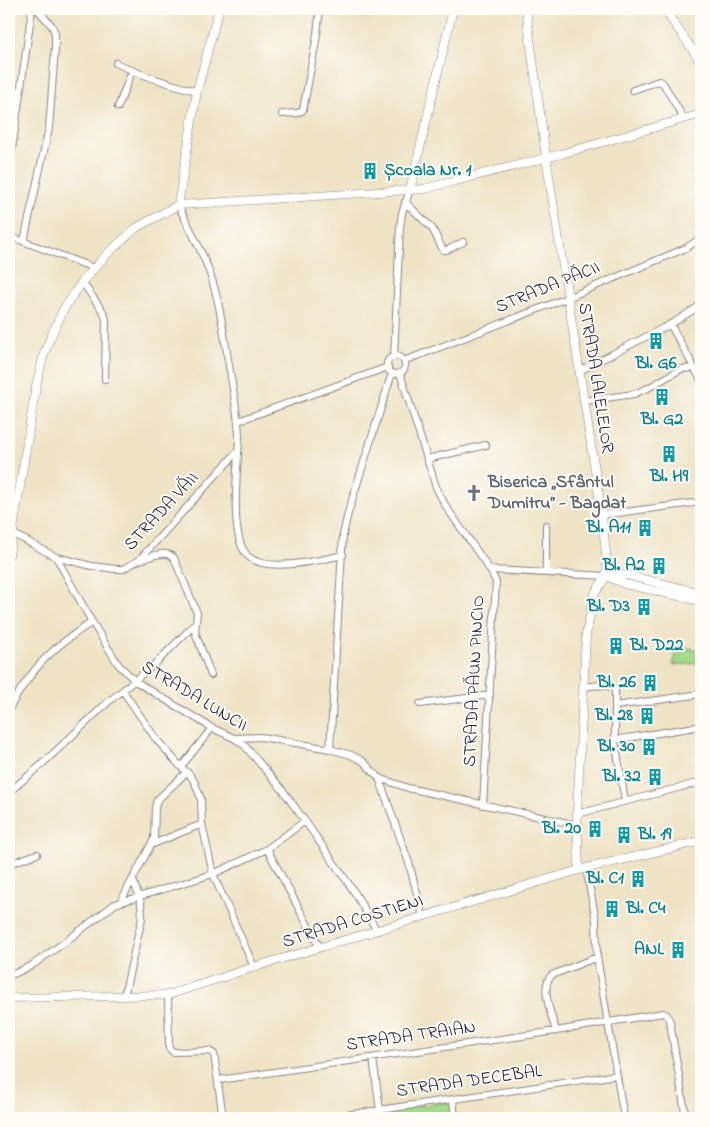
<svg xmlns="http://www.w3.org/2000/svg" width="710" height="1127" font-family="'Indie Flower',sans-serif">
<rect width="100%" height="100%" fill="#fdfcf7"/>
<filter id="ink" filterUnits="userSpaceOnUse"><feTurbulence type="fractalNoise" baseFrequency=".02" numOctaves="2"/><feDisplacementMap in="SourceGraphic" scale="10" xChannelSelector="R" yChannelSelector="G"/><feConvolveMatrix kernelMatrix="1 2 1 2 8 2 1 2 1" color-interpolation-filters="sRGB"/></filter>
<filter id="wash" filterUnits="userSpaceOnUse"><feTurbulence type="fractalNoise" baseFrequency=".0096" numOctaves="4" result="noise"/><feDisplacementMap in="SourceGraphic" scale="20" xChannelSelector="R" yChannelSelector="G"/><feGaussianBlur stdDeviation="1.12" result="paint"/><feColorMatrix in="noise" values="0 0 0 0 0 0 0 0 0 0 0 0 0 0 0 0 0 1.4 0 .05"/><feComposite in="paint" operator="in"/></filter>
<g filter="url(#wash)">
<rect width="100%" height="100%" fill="#efe3c5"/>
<path fill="#a3da8c" stroke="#627e64" d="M678 647 701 650V663L673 665Z
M452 1101 454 1118H382L381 1111Z"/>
</g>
<g filter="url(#ink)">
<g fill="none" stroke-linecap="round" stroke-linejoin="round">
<g stroke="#888280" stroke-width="8">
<path id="minor" d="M116 63C142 76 169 84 197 91
M633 90 659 81 663 83 684 119
M118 107 132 71
M282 114 298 113 303 110 316 41 320 9
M9 171 32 9
M405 202 432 228 443 250H447L463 242
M178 205C189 227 202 250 210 274 221 305 224 338 230 371 233 392 238 414 239 435 239 462 227 539 249 557 268 573 321 560 343 555
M9 236 94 268
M24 241 49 128 55 49V33L52 26 37 9
M82 282 104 313 106 320 105 379
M670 324 701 380
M387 365a9 9 0 1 1 18 0a9 9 0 1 1-18 0Z
M394 357 400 227 402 213 410 190
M404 361 567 298 686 248 701 238
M579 371 673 323 701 305
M392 373 348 513 343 535 330 749 351 755 363 761 379 778 409 863 423 917
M400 373 436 487 445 505 490 570 496 582 483 805
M584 401 634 394 648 388 681 369 694 368
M238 421 388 367
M427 459 486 445
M602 515 701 502
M12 533 56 557 92 566 116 569H123L139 560 238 451
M56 557 92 622 118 664 135 681 212 728 234 738 244 745 281 788 305 821 355 893 377 931
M140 560C150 557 166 549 174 558L197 613 195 632 211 675
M490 570 606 576
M546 573V525
M583 687C593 686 606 683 615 689V740L625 801
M123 691 156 739 181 767 190 775 195 783 201 799 202 824 213 874 254 967
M420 704 490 695
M615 706 701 694
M9 709C21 687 36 666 54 650 66 639 79 631 92 622
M235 738 261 737 330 749
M615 740 701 726
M181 767 212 728
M379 778 408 788 577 825
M9 792 40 766 107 703 156 663 195 624
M577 814 701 782
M153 844 202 824
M267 849 320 948
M9 864 37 854
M586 868 596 921 597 957 624 1118
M121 901 154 839 155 808 157 800 187 772
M9 976 31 966 65 942 115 904 213 874 267 849 305 821
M168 995 169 1048 173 1052 209 1051 214 1054 223 1118
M124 996 142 918 141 903 133 880
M556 1031C552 1017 539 985 552 975L597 957
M373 1058 381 1118
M219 1080 556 1031 663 1013 667 1015 670 1022 686 1118
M453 1100 455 1118
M325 1118 617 1075"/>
</g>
<g stroke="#888280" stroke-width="9">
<path id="tertiary" d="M526 9 546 157 602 515 607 563 606 576 594 595 586 635 577 814 579 870
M664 9 701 62
M410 190 453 9
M178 205 197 91 219 9
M9 555 36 386 44 354 50 339 63 310 82 282 106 255 136 228 178 205 424 189 561 154 701 114
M606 576 625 584 701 601
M608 576 626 575 701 593
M9 998 168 995 254 967 579 870 701 841"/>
</g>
<use href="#minor" stroke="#fff" stroke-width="6"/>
<use href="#tertiary" stroke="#fff" stroke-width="8"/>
</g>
</g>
<defs>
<g id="building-bare" transform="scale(1.35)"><path d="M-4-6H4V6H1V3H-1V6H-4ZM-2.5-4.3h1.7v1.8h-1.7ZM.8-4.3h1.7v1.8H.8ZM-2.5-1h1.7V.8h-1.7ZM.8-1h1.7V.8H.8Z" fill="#0f9aa8" stroke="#fdfcf7" stroke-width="2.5" paint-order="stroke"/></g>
<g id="church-bare" transform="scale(1.35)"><path d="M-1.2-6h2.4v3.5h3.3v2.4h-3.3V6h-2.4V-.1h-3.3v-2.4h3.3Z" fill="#6b7280" stroke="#fdfcf7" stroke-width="2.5" paint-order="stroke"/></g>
</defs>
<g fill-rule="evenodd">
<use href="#building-bare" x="370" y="171"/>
<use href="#building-bare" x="656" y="341"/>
<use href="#building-bare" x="662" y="397"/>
<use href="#building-bare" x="669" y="454"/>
<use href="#church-bare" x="474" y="493"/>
<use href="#building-bare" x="645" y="528"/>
<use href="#building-bare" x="659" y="566"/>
<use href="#building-bare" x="644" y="607"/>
<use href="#building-bare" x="616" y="646"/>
<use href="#building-bare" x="650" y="683"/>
<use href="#building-bare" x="647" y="716"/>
<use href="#building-bare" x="649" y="747"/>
<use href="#building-bare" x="655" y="777"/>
<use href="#building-bare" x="595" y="829"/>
<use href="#building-bare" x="624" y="835"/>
<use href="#building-bare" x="638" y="879"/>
<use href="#building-bare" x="612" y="909"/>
<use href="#building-bare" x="678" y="950"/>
</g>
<g text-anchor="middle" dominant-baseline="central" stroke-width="4" stroke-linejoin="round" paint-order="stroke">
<g font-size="18" font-weight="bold" fill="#0d838f" stroke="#fdfcf7" text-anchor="end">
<text x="384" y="171" text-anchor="start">Școala Nr. 1</text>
<text x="656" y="364" text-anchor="middle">Bl. G6</text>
<text x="662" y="420" text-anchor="middle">Bl. G2</text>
<text x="669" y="477" text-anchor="middle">Bl. H9</text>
<text x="631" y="528">Bl. A11</text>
<text x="645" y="566">Bl. A2</text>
<text x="630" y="607">Bl. D3</text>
<text x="630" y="646" text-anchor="start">Bl. D22</text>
<text x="636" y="683">Bl. 26</text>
<text x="633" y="716">Bl. 28</text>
<text x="635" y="747">Bl. 30</text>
<text x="641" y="777">Bl. 32</text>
<text x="581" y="829">Bl. 20</text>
<text x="638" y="835" text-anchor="start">Bl. 19</text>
<text x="624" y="879">Bl. C1</text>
<text x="626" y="909" text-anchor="start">Bl. C4</text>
<text x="664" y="950">ANL</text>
</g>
<g font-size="18" fill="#22223b" stroke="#fdfcf7">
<text transform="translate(548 288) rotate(-22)">STRADA PĂCII</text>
<text transform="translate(595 378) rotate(81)">STRADA LALELELOR</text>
<text transform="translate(162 512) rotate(-47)">STRADA VĂII</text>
<text transform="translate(475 681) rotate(-87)">STRADA PĂUN PINCIO</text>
<text transform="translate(194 697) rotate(31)">STRADA LUNCII</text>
<text transform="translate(353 922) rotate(-17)">STRADA COSTIENI</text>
<text transform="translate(411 1037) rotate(-8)">STRADA TRAIAN</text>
<text transform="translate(469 1082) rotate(-8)">STRADA DECEBAL</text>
</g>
<g font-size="18" font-weight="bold" fill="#5b616d" stroke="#fdfcf7" text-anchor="start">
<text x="488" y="483">Biserica „Sfântul<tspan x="488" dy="21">Dumitru” - Bagdat</tspan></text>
</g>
</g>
<rect width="710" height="1127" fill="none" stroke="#fdfcf7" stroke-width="30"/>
</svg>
